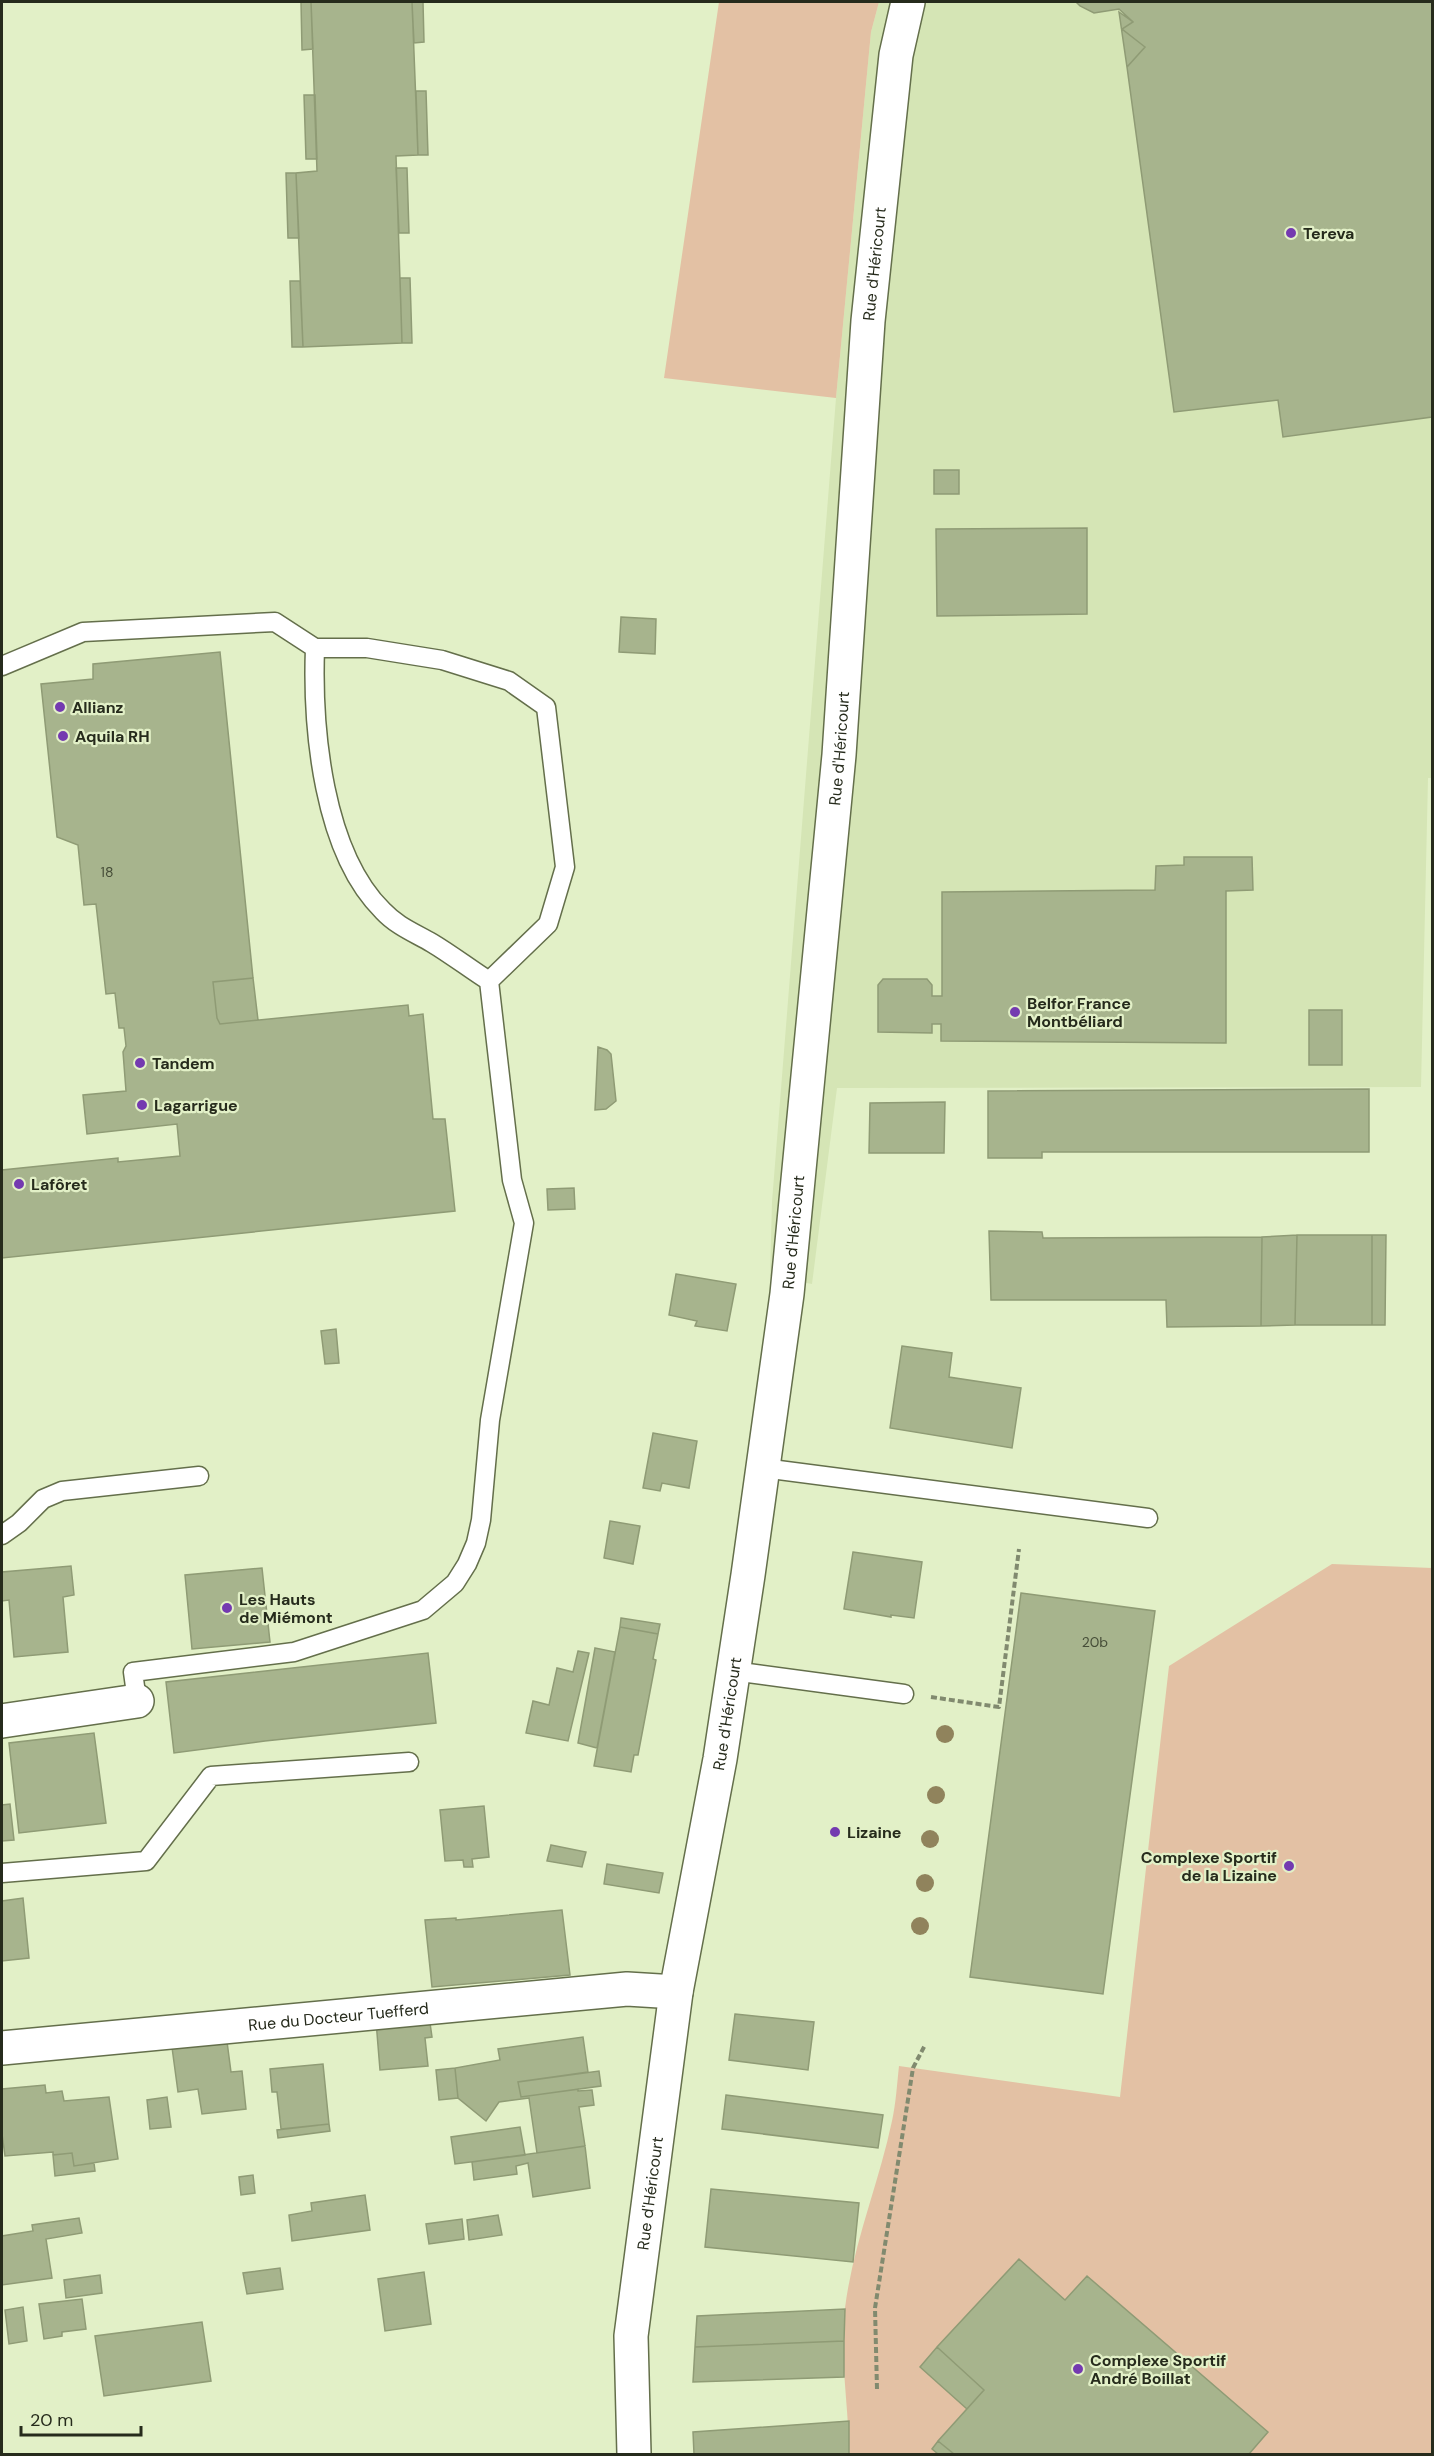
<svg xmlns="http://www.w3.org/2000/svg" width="1434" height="2456" font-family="'DM Sans',sans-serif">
<rect width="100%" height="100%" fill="#e2f0c7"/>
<path fill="#d5e5b5" d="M879 2H1432V778H1428L1421 1087 837 1088 812 1284 770 1276 772 1202 836 398 871 32Z"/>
<path fill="#e3c1a4" d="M719 2H879L871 32 836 398 664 378Z
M1332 1564 1432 1568V2454H849C849 2406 839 2356 845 2308 853 2244 879 2183 892 2121 896 2103 897 2084 899 2066L1120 2097 1169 1666Z"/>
<path fill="#a7b48d" stroke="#8f9b75" stroke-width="1.5" d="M301 2H311L313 49 302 50Z
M311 2H412L418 155 396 156 402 343 303 347 296 173 317 171Z
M412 2H423L424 42 414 43Z
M1076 2H1432V417L1283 437 1278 400 1174 412 1127 67 1145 47 1122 29 1133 22 1119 9 1094 13 1080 6Z
M1119 12 1133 22 1122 29 1145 47 1127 67Z
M416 91H426L428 155H418Z
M304 95H315L317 159H306Z
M396 168H407L409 233H399Z
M286 173H296L299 238H288Z
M400 278H410L412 343H402Z
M290 281H300L303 347H292Z
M934 470H959V494H934Z
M1087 528V614L937 616 936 529Z
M621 617 656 619 655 654 619 652Z
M220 652 253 978 213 982 217 1018 220 1024 408 1005 409 1016 423 1014 433 1119H445L455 1211 2 1258V1170L118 1158V1162L180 1156 177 1124 87 1134 83 1095 126 1091 123 1052 126 1046 124 1028H119L115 993 106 994 96 904 84 905 78 845 57 837 41 684 93 679V664Z
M1184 857H1252L1253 890 1226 891V1043L941 1041V1024H932V1033L878 1032V985L883 979H927L932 985V996H942V892L1155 890 1156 866 1184 865Z
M253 978 258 1020 220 1024 217 1018 213 982Z
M1309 1010H1342V1065H1309Z
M598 1047 607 1050 611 1054 616 1101 606 1109 595 1110Z
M1369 1089V1152H1042V1158H988V1091Z
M945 1102 944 1153H869L870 1103Z
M574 1188 575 1209 548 1210 547 1189Z
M989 1231 1042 1232 1043 1238 1262 1237 1261 1326 1167 1327 1166 1300H991Z
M1297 1235H1372V1325H1295Z
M1297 1235 1295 1325 1261 1326 1262 1237Z
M1372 1235H1386L1385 1325H1372Z
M676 1274 736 1284 727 1331 695 1326 697 1321 669 1315Z
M336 1329 339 1363 325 1364 321 1331Z
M902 1346 952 1353 949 1377 1021 1388 1012 1448 890 1428Z
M653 1433 697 1441 689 1488 662 1483 660 1491 643 1488Z
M610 1521 640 1526 633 1564 604 1558Z
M853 1552 922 1562 914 1618 891 1615V1617L844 1609Z
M71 1566 74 1595 63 1597 68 1652 14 1657 9 1600 2 1601V1572Z
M262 1568 270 1642 192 1649 185 1575Z
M1021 1593 1155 1611 1103 1994 970 1977Z
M621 1618 660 1624 658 1634 620 1627Z
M620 1627 658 1634 653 1659 656 1660 638 1755H634L631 1772 594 1766Z
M595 1648 615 1652 597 1748 578 1743Z
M578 1651 589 1653 568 1741 526 1733 533 1701 549 1705 557 1668 573 1672Z
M428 1653 436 1723 265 1741 174 1753 166 1682Z
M94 1733 106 1823 19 1833 9 1743Z
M10 1804 14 1840 2 1841V1805Z
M484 1806 489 1857 472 1859 473 1867H464L463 1860 445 1861 440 1810Z
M551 1845 586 1852 582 1867 547 1861Z
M607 1864 663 1873 659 1893 604 1884Z
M23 1898 29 1958 2 1961V1901Z
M562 1910 570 1975 432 1987 425 1920 456 1918V1920Z
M735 2014 814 2022 808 2070 729 2060Z
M429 2016 432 2037 425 2038 428 2066 380 2070 376 2021Z
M226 2034 231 2072 242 2071 246 2109 202 2114 198 2089 178 2092 171 2040Z
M583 2037 588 2072 518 2082 521 2097 578 2089V2091L592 2090 594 2105 579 2107 585 2146 537 2153 529 2098 499 2102 486 2121 458 2098 455 2068 500 2060 498 2049Z
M323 2064 329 2124 281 2129 277 2092H272L270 2069Z
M455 2068 458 2098 439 2100 436 2070Z
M599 2071 601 2086 521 2097 518 2082Z
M45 2085 46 2093 62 2091 64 2101 109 2097 118 2159 74 2166 72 2153 53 2155V2152L5 2156 2 2134V2089Z
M726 2095 883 2115 878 2148 722 2129Z
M167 2097 171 2127 150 2129 147 2100Z
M329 2124 330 2131 278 2138 277 2130Z
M520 2127 525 2155 455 2164 451 2137Z
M585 2146 590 2188 533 2197 528 2163 516 2166 517 2174 474 2180 472 2162Z
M72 2153 74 2166 94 2163 95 2171 55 2176 53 2155Z
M253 2175 255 2193 241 2195 239 2177Z
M711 2189 859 2203 853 2262 705 2247Z
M365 2195 370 2230 292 2241 289 2215 312 2211 311 2203Z
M498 2215 502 2235 469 2240 467 2220Z
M79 2218 82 2233 46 2239 52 2278 2 2285V2236L33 2231 32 2225Z
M462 2219 464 2239 429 2244 426 2224Z
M1019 2259 1065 2300 1087 2276 1268 2432 1249 2454H954L938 2441 984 2390 937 2347Z
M280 2268 283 2289 247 2294 243 2273Z
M424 2272 431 2324 385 2331 378 2279Z
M100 2275 102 2293 66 2298 64 2280Z
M82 2299 86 2329 62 2332V2336L44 2339 39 2304Z
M23 2307 27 2341 9 2344 5 2310Z
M845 2309 844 2341 695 2347 697 2316Z
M202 2322 211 2381 104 2396 95 2336Z
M844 2341V2377L693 2382 695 2347Z
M937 2347 984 2390 967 2409 920 2367Z
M849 2421V2454H694L693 2432Z
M938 2441 954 2454H938L932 2449Z"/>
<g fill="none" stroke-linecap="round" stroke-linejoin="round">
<g stroke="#646f4b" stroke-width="21">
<path id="service" d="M2 666 83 632 275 622 315 648H367L442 660 509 681 546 707 565 867 548 924 489 981
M763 1468 1148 1518
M2 1535 19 1523 43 1499 62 1491 199 1476
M733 1671 904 1694
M137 1701 133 1672 294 1652 423 1610 455 1583 467 1564 476 1543 481 1520 490 1420 524 1223 512 1180 489 981C470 969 452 955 432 943 415 933 397 926 383 911 323 852 312 729 315 648
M2 1873 146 1861 211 1776 409 1762"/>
</g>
<g stroke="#646f4b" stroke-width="36">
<g id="minor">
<path d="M2 1721 137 1701"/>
<path id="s1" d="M2 2048 627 1989 676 1992"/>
</g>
</g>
<g stroke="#646f4b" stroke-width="36">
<g id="tertiary">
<path id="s2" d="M634 2454 631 2336 676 1992 720 1759 748 1575 787 1294 839 755 868 321 896 55 908 2"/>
</g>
</g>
<path stroke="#818a6f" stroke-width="4" stroke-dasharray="6 3" stroke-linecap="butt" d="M931 1697 999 1707 1019 1549
M877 2389 875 2308 913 2068 925 2045"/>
<use href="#service" stroke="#fff" stroke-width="18"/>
<use href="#minor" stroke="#fff" stroke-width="33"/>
<use href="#tertiary" stroke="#fff" stroke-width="33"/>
</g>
<g fill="#90835c">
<circle cx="945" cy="1734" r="9"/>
<circle cx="936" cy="1795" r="9"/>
<circle cx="930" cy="1839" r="9"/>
<circle cx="925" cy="1883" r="9"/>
<circle cx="920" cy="1926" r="9"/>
</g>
<g fill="#743ab0" stroke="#e2f0c7" stroke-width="2">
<circle cx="1291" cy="233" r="6"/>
<circle cx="60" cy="707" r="6"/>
<circle cx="63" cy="736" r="6"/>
<circle cx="1015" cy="1012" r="6"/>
<circle cx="140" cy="1063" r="6"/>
<circle cx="142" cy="1105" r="6"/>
<circle cx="19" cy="1184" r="6"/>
<circle cx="227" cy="1608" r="6"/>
<circle cx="835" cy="1832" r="6"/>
<circle cx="1289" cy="1866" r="6"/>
<circle cx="1078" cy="2369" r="6"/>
</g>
<g text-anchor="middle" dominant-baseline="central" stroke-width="4.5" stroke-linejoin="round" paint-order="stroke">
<g font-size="14" fill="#464d38">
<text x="107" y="872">18</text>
<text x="1095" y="1642">20b</text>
</g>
<g font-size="16" font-weight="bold" fill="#262b1c" stroke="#e2f0c7" text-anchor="start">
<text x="1303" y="233">Tereva</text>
<text x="72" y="707">Allianz</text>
<text x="75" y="736">Aquila RH</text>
<text x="1027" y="1003">Belfor France<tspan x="1027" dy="18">Montbéliard</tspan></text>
<text x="152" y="1063">Tandem</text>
<text x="154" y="1105">Lagarrigue</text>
<text x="31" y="1184">Lafôret</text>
<text x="239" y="1599">Les Hauts<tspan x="239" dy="18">de Miémont</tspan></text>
<text x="847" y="1832">Lizaine</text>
<text x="1277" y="1857" text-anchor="end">Complexe Sportif<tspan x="1277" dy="18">de la Lizaine</tspan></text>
<text x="1090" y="2360">Complexe Sportif<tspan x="1090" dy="18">André Boillat</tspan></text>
</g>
<g font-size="16" fill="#262b1c" stroke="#e2f0c7">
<text stroke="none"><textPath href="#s2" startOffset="2206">Rue d'Héricourt</textPath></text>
<text stroke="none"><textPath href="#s2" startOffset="1720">Rue d'Héricourt</textPath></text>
<text stroke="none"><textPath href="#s2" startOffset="1234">Rue d'Héricourt</textPath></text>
<text stroke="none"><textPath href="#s2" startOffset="748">Rue d'Héricourt</textPath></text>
<text stroke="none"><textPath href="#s1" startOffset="338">Rue du Docteur Tuefferd</textPath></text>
<text stroke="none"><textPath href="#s2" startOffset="262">Rue d'Héricourt</textPath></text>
</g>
</g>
<rect width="1434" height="2456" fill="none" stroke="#262b1c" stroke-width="6"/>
<path d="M21 2426v9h120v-9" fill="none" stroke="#262b1c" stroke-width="3"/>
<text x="30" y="2426" font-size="18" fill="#262b1c" stroke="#e2f0c7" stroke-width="4.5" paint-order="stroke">20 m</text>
</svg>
